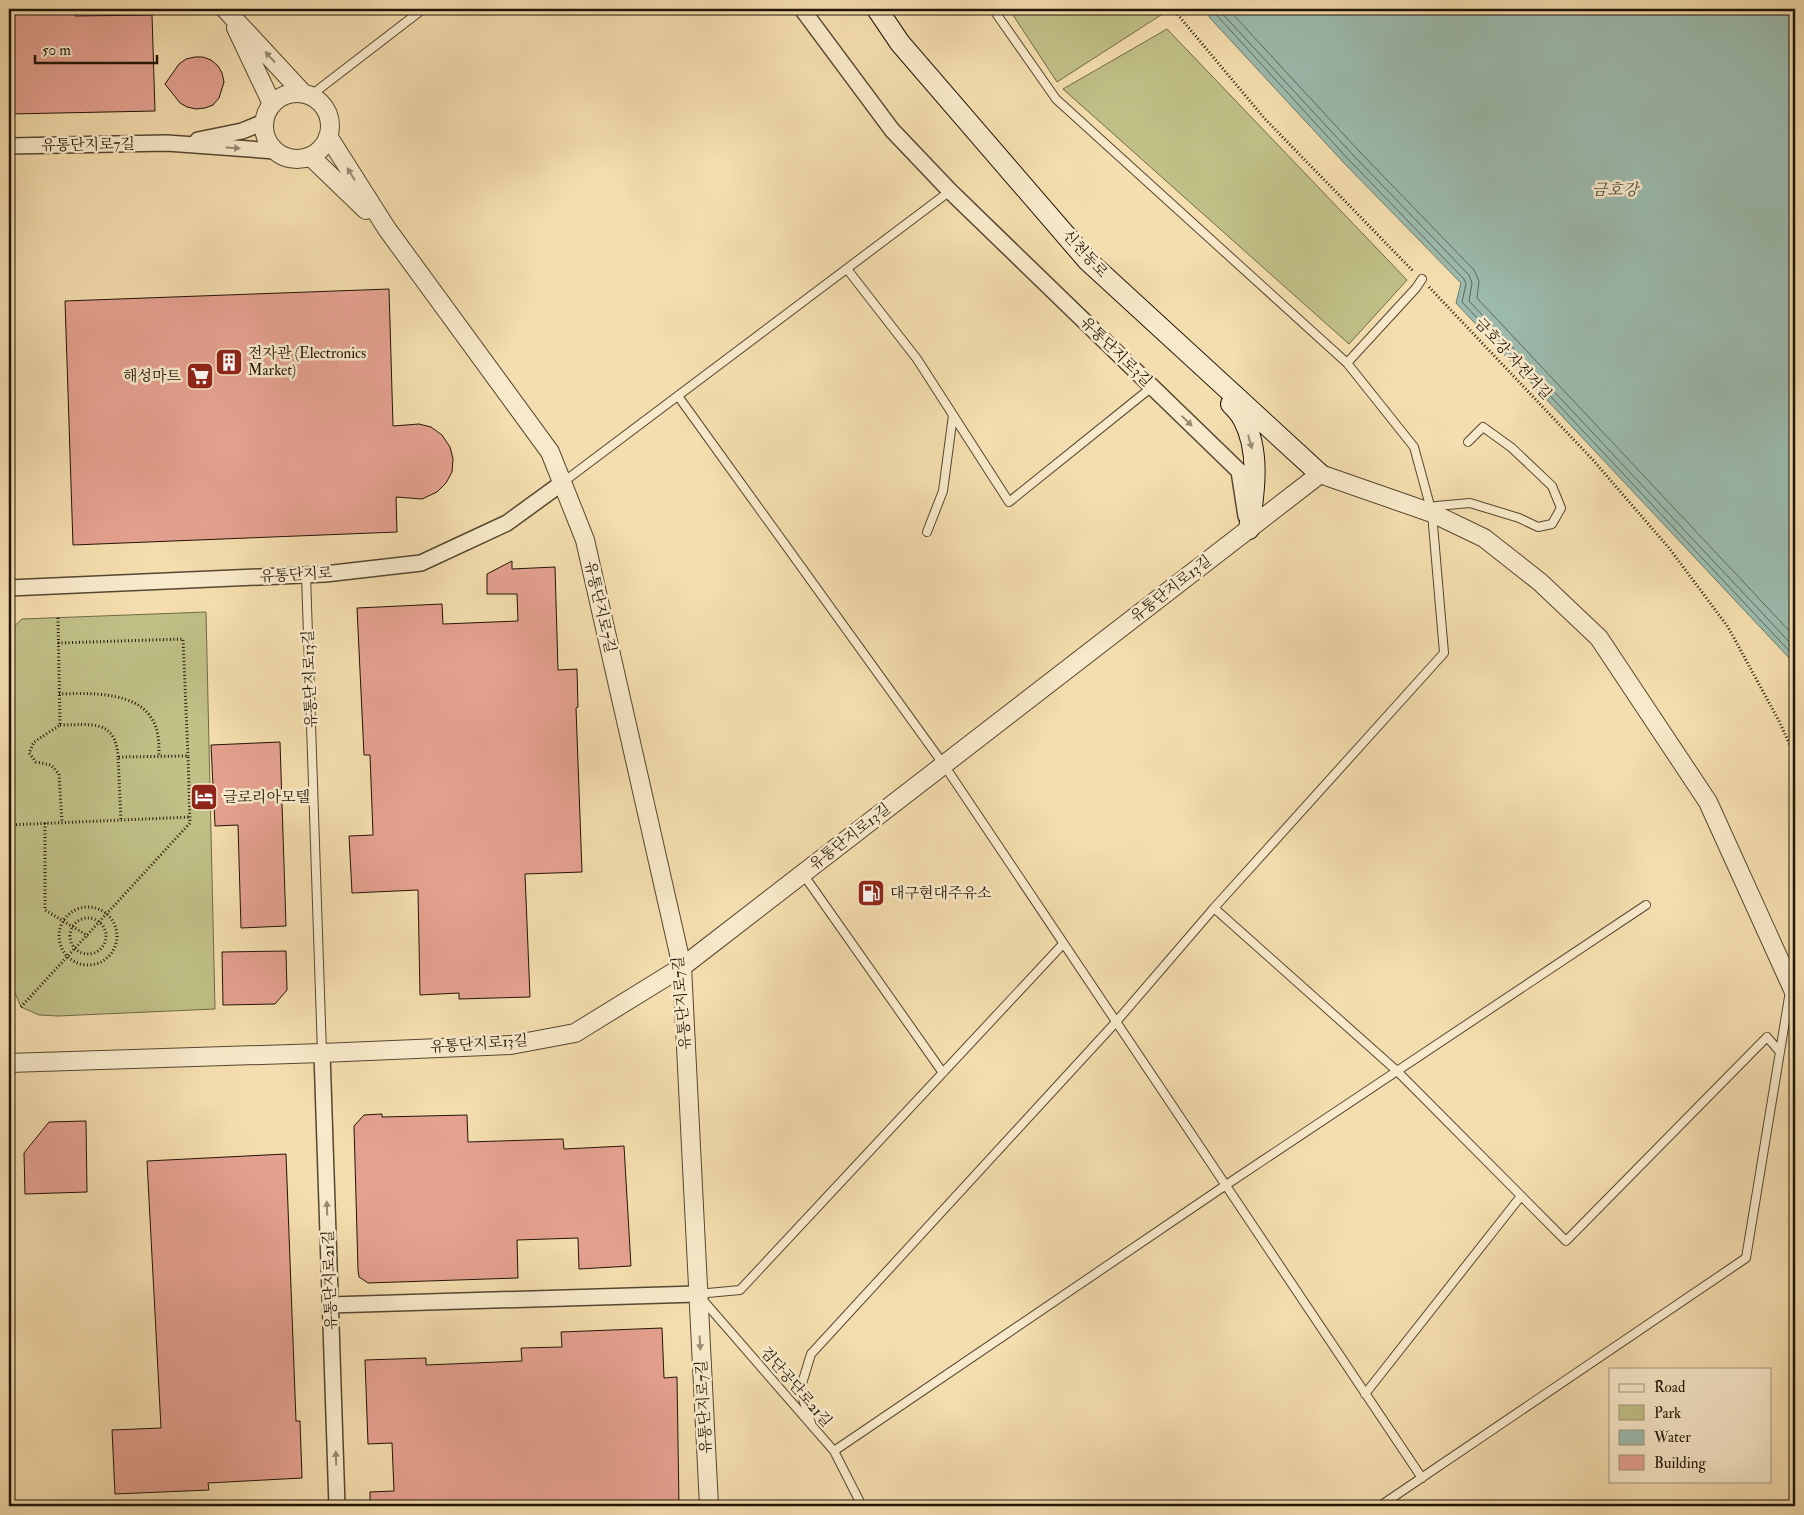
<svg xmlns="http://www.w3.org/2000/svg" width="1804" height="1515" font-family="'IM FELL Double Pica','Noto Serif KR',serif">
<rect width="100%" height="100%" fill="#f4ddae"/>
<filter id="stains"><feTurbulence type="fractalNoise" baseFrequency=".004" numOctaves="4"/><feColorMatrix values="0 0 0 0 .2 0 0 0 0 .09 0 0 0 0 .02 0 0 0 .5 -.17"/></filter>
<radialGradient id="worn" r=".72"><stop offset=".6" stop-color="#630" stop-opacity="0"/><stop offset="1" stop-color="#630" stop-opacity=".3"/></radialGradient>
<path fill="#c0c087" stroke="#706a46" d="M1009 9H1162L1164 13 1057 82Z
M1167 29 1407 280 1349 344 1063 89Z
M206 612 215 1009 58 1016 39 1015 21 1007 12 986 9 904V631L22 619Z"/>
<path fill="#9cbbae" stroke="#6a796b" d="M1205 9H1795V668L1792 661 1456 303 1461 283 1345 164 1210 18Z"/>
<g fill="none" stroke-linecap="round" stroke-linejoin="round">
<path stroke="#5e685a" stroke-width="1" d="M1211 9 1349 160 1464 279 1466 284 1462 302 1795 657
M1218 9 1354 156 1469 275 1472 283 1469 301 1795 648
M1228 9 1359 151 1474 270 1479 281 1477 298 1795 637"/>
</g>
<path fill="#e5a190" stroke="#201506" d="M9 9H75V16L152 15 155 111 9 114Z
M195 57H203L211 60 218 66 222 73 224 82 219 98 213 105 205 108 196 109 187 107 180 103 165 84 179 64 186 59Z
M389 289 393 426 419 424 431 427 442 435 450 447 453 459 452 472 446 483 437 492 422 499 396 497 397 532 73 545 65 301Z
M512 561V569L555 567 558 670 577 669 578 707 576 708 582 872 525 874 530 997 459 999V993L420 995 418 890 352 893 349 836 373 835 370 755H364L357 608 442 604 443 624 518 621 517 594H487V574Z
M280 742 286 926 241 928 238 825 215 826 211 745Z
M286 951 287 990 275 1004 223 1005 222 952Z
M382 1114V1117L467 1115 468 1142 563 1139 564 1149 624 1146 631 1266 579 1269 578 1238 517 1240 518 1278 368 1283 359 1277 358 1270 354 1126 364 1115Z
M86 1121 87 1192 25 1194 24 1153 49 1122Z
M286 1154 296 1421H300L302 1478 208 1483 209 1490 115 1494 112 1430 161 1428 147 1161Z
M662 1328 664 1378 677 1377 679 1506H370V1492L394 1491 392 1443 368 1444 365 1360 426 1358V1365L522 1361 521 1348 562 1347 561 1332Z"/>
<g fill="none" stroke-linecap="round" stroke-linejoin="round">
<g stroke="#554730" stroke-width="10">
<path id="service" d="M993 9 1056 99 1347 363
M310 96 423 9
M847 269 917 359 1009 502 1152 387
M678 396 944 765 1422 1478
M562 483 950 191
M1432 513 1436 506 1470 503 1519 518 1538 527 1552 524 1561 508 1552 486 1512 448 1483 427 1468 442
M927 532 943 491 953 415
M306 575 322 1053
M803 874 943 1073
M1214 908 1397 1071 1566 1241 1767 1037 1780 1052
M697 1294 740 1290 1063 944
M702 1299 834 1451 862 1506
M1365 1394 1521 1196
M812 1426 800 1390 811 1354 1116 1022 1214 908 1444 653 1432 513 1414 447 1347 363 1416 288 1422 279
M834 1451 1226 1185 1646 905
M1380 1506 1746 1258 1790 991"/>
</g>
<g stroke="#554730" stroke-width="18">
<path id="minor" d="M802 9 892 130 950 191 1239 471 1246 516
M198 140 242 131 264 122
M9 146 167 143 275 151
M9 588 325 574 421 563 507 523 562 483
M322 1053 337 1506
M330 1305 697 1294"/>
</g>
<g stroke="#554730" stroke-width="20">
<path id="tertiary" d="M225 9 303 93
M236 28 272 104
M264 126a33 33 0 1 1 66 0a33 33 0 1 1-66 0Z
M328 136 387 229 550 452 585 540 682 967 709 1506
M310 156 366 210
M9 1063 322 1053 511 1045 575 1033 682 967 1320 474 1432 513 1484 538 1540 582 1599 638 1708 802 1795 994"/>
</g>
<g stroke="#201506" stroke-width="22">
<path id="secondary" d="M877 9 900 43 1088 261 1320 474
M1231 404C1235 408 1240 413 1243 419 1261 452 1254 494 1249 529"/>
</g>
<path stroke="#201506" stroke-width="3" stroke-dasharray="1 2.5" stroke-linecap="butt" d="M1173 9 1265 119 1414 272
M1429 287 1593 460 1669 548 1728 627 1779 721 1795 756
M58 618 60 725 34 742 29 753 36 762 51 765 59 774 62 822
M58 643 183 639 188 756
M59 694C88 693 136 691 152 719 159 730 159 743 159 756
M60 725C90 725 116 718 118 757
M45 823V910L88 936
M9 825 190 817
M59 936a29 29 0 1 1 58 0a29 29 0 1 1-58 0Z
M70 936a18 18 0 1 1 36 0a18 18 0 1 1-36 0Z
M21 1007 190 823 188 756 118 757 121 820"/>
<use href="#service" stroke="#f8e9ca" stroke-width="8"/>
<use href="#minor" stroke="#f8e9ca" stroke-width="15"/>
<use href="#tertiary" stroke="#f8e9ca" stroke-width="18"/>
<use href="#secondary" stroke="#f8e9ca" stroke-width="20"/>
</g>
<defs><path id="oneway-solid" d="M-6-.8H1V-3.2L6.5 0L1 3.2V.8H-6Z" transform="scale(1.25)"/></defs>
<g fill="#978a72">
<use href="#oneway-solid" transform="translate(270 57) rotate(-133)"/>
<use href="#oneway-solid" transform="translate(233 148) rotate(4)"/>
<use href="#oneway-solid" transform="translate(351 174) rotate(-122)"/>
<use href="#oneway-solid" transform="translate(1187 421) rotate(44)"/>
<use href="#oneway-solid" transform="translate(1250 442) rotate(75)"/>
<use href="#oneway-solid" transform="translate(327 1208) rotate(-92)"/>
<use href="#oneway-solid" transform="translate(700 1343) rotate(87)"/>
<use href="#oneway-solid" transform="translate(336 1458) rotate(-92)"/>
</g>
<defs>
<g id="building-square" transform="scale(1.4375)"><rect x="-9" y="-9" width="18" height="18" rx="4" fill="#8f2418" stroke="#f8e9ca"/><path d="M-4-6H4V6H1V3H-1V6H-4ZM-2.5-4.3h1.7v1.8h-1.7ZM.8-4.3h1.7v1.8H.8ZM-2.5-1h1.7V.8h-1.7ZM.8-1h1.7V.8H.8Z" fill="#fff"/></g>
<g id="supermarket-square" transform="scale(1.4375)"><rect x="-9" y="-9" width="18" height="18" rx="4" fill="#8f2418" stroke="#f8e9ca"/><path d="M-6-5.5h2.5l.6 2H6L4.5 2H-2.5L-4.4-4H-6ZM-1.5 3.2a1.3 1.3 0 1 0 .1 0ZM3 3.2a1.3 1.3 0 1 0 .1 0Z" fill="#fff"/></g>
<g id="hotel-square" transform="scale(1.4375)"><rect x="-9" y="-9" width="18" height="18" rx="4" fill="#8f2418" stroke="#f8e9ca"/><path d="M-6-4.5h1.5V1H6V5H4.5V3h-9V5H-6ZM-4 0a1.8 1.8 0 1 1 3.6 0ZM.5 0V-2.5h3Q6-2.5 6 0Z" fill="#fff"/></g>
<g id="fuel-square" transform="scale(1.4375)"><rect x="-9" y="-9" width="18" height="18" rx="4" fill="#8f2418" stroke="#f8e9ca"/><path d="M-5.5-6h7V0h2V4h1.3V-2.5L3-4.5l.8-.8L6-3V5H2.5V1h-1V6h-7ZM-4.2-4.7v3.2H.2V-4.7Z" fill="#fff"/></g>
</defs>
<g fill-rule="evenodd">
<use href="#building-square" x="229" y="362"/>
<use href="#supermarket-square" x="200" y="376"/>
<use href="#hotel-square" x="204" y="797"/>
<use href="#fuel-square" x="871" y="893"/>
</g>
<g text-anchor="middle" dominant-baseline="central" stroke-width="5" stroke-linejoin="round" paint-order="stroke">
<g font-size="15" fill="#201506" stroke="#f8e9ca">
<text transform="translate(88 145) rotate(-1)">유통단지로7길</text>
<text transform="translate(1085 254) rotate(47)">신천동로</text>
<text transform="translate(1116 352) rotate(44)">유통단지로3길</text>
<text transform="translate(1513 359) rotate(47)">금호강 자전거길</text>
<text transform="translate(296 575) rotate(-3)">유통단지로</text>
<text transform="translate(1171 589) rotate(-38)">유통단지로13길</text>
<text transform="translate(600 607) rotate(77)">유통단지로7길</text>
<text transform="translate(310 679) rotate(-92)">유통단지로13길</text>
<text transform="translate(850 837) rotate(-38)">유통단지로13길</text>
<text transform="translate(682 1003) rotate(-95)">유통단지로7길</text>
<text transform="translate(479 1044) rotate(-4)">유통단지로13길</text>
<text transform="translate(330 1280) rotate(-92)">유통단지로21길</text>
<text transform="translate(796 1387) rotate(49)">검단공단로21길</text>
<text transform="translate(704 1407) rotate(-93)">유통단지로7길</text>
</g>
<g font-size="15" fill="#201506" stroke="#f8e9ca" text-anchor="start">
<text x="248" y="353">전자관 (Electronics<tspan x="248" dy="17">Market)</tspan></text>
<text x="181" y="376" text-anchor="end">해성마트</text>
<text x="223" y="797">글로리아모텔</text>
<text x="890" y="893">대구현대주유소</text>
</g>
<g font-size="16" font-style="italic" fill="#4b4f41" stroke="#f8e9ca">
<text x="1615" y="190">금호강</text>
</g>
</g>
<rect width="1804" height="1515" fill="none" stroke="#f4ddae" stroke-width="30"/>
<rect x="10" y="10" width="1784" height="1495" fill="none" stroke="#201506" stroke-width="2.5"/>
<rect x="15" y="15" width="1774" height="1485" fill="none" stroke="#201506"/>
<rect x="1609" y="1368" width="162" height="115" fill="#f8e9ca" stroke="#a2947c"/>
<rect x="1619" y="1384" width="25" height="8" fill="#f8e9ca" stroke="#a2947c"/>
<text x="1654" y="1392" font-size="15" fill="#201506">Road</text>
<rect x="1619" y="1405" width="25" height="15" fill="#c0c087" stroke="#a2947c"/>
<text x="1654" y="1418" font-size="15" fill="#201506">Park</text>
<rect x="1619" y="1430" width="25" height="15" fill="#9cbbae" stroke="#a2947c"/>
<text x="1654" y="1442" font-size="15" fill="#201506">Water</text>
<rect x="1619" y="1455" width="25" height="15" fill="#e5a190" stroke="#a2947c"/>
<text x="1654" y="1468" font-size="15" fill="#201506">Building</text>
<path d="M35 55v8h122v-8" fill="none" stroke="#201506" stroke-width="2.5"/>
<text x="42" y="55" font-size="15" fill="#201506" stroke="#f8e9ca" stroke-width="4" paint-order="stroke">50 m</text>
<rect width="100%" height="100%" filter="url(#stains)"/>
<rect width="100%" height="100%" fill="url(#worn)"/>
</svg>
